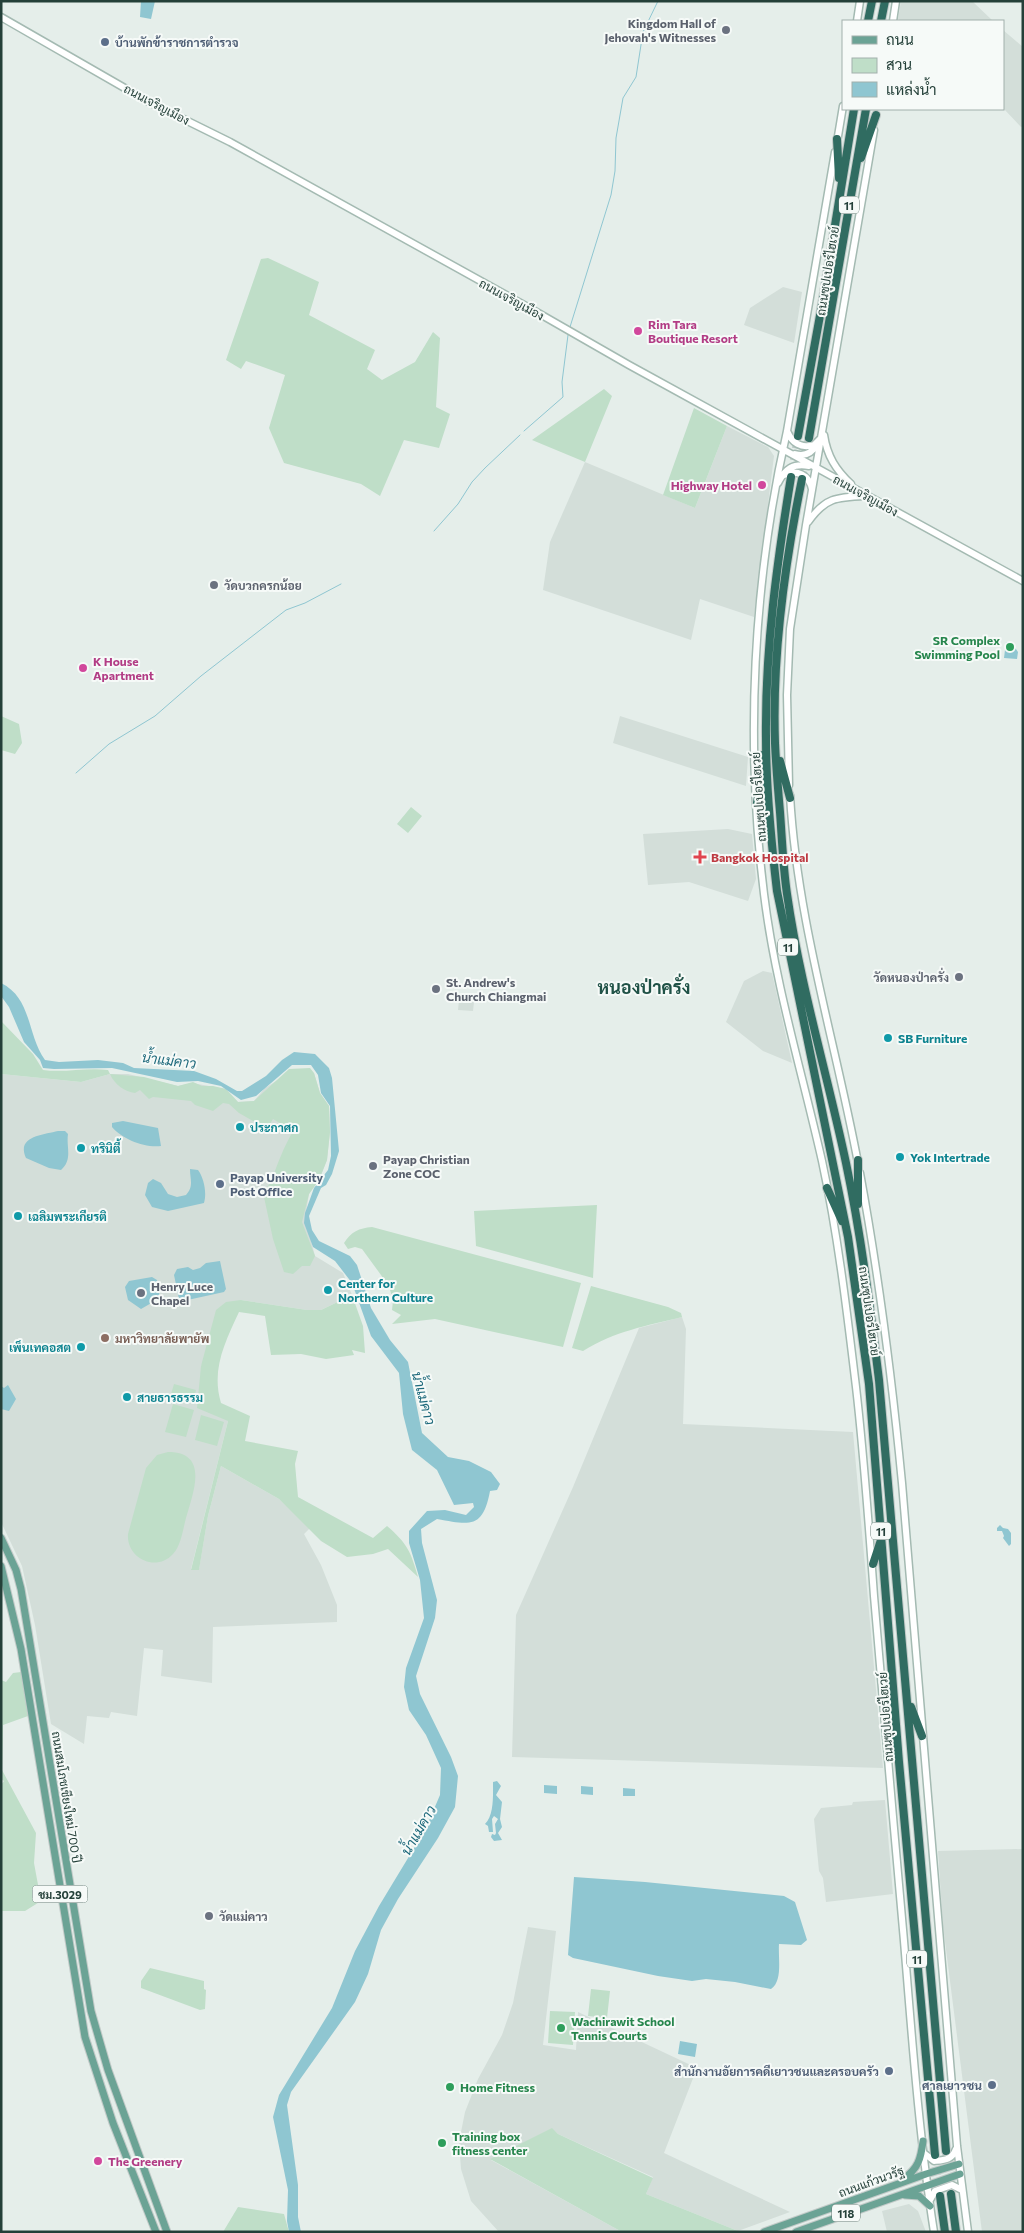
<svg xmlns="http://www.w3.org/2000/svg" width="1024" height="2233" font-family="Commissioner,Sarabun,sans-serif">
<rect width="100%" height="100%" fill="#e5eeea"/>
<path fill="#d3ded9" d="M901 1H972L993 21H901L898 19Z
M1003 30 1023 47V126L1021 127 1003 108Z
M783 287 802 292 794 343 744 325 750 308Z
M727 426 768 447 774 456 754 617 700 599 691 640 543 590 550 542 585 462 695 508Z
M620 716 748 757 746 786 613 743Z
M728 829 752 834 756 879 748 901 689 882 648 885 643 834Z
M763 971 772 973 792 1063 763 1051 726 1022 744 981Z
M459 1000 474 1002 473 1011 458 1010Z
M314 1073 320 1093 329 1106 330 1132 327 1160 319 1180 309 1194 305 1218 315 1256 343 1273 352 1295 321 1310H307L241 1300 201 1366 228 1421 191 1569H199L208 1516 221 1466 279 1499 310 1528 304 1534 321 1565 337 1605V1622L213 1627 212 1683 161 1676 163 1650 144 1648 137 1716 111 1712 109 1718 87 1716 84 1744 51 1724 35 1625 22 1566 1 1522V1074L81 1082 110 1074H128L178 1086 192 1083 226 1089 238 1102 254 1101 265 1088 281 1078Z
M682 1317 686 1329 683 1424 853 1432 883 1768 512 1757 516 1615 573 1487 639 1328Z
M885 1800 893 1894 826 1902 823 1878 819 1871 814 1819 821 1808 852 1805 853 1802Z
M1023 1849V2232H982L943 1926 938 1851Z
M528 1927 556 1931 543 2045 576 2050 578 2012 697 2068 664 2153 790 2212 738 2231 646 2194 653 2177 558 2134 552 2129 491 2160 622 2232H499L471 2201 461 2169 459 2142 465 2112 478 2079 502 2035 513 2003Z
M909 2204 918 2211 926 2232H887L882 2211Z"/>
<path fill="#bfdec8" d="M268 258 319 282 309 315 375 350 367 369 382 380 415 362 433 332 440 338 436 407 450 414 439 448 404 440 380 496 361 484 284 463 269 428 285 375 246 361 241 369 226 360 261 259Z
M604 389 612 396 585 462 532 440Z
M694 408 727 426 695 508 663 495Z
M1 716 19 724 22 743 15 754 1 750Z
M411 807 422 816 408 833 397 824Z
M1 1021 33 1054 43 1070C65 1073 87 1067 108 1070L110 1074 144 1077 178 1086 193 1082 202 1086H213L226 1089 238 1102 254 1101 289 1069 310 1068 314 1073 320 1093 329 1106 330 1132 327 1160 319 1180 309 1194 302 1222 315 1256 310 1266H302L293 1274 284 1272 273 1239 264 1197C264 1189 270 1185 272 1179 279 1160 283 1149 293 1131L273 1119 267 1129 239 1113 229 1104 223 1103 213 1111 195 1105 191 1101 153 1097 149 1099 140 1090 135 1093C125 1092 114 1084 110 1074L81 1082 1 1074Z
M597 1205 593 1278 476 1246 474 1211Z
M372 1227 581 1283 563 1347 435 1319 392 1324 401 1315 392 1310 393 1301 389 1286 362 1249 355 1247 348 1249 344 1243C351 1232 359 1228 372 1227Z
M591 1286 668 1307 681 1313 682 1317C646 1326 615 1331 583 1351L572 1348Z
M352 1295 363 1326 365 1353 352 1350 354 1355 326 1359 301 1354 271 1355 265 1316 239 1312C225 1342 211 1370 221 1403L250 1416 245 1441 298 1451 295 1464 298 1497 373 1538 387 1526C407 1543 411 1552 418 1577L388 1549 373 1554 347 1557 321 1541 279 1499 221 1466 208 1516 199 1570H191L228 1421 197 1408 201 1366 216 1310 226 1302 241 1300 307 1310H321Z
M174 1384 196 1390 194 1400 171 1394Z
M173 1404 194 1410 186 1437 165 1432Z
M201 1415 224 1422 217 1446 195 1440Z
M168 1452C210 1452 193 1493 186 1518 183 1529 181 1546 173 1554 156 1573 126 1558 128 1534L146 1468 157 1455Z
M21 1672 28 1716 3 1725 2 1770 36 1833 34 1863 41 1901 25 1911H1V1785L4 1781 1 1779V1680L6 1682 13 1673Z
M150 1968 204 1981V1989L206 1990 205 2009 200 2010 141 1988V1981Z
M591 1989 610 1991 607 2018 588 2016Z
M550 2011 575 2012 573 2045 548 2043Z
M552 2128 558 2134 653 2178 646 2194 738 2231 622 2232 490 2159Z
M238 2207 284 2214 289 2232H223Z"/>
<path fill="#8fc6d1" d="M141 1H155L151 19 140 17Z
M1006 642H1011L1018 652 1017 659 1004 658Z
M1 983C32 998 27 1035 45 1060L59 1062 98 1060 123 1063 134 1068 194 1071 216 1079 237 1091H242L266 1076 282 1060 294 1052 315 1054 329 1068 332 1078 339 1151 332 1174 326 1185 321 1188 309 1216 312 1230 319 1241 350 1256 357 1265 371 1308 390 1340 408 1362 422 1433 448 1457 469 1461 491 1472 500 1484 497 1490 490 1491C483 1529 470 1525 437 1519L421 1529 422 1543 437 1600 435 1618 416 1676 420 1694 451 1757 458 1776 455 1807 438 1838 398 1899 381 1930 368 1974 355 2002 291 2092 287 2105 298 2185V2217L301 2232H289L287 2221 288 2190 273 2117 279 2095 332 2008 355 1951 379 1906 425 1830 440 1795 441 1768 426 1735 409 1710 404 1687 406 1668 424 1618 420 1580 409 1543V1531L427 1511 445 1510 466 1515 474 1507 473 1503 454 1505 437 1470 412 1450 403 1414 399 1373 371 1336 352 1283 335 1261 313 1247 304 1223 305 1213 314 1188 328 1170 331 1156 330 1106 321 1093 318 1075 311 1065H292L256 1096 241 1100 221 1086 198 1081 177 1082 112 1068 54 1069 43 1068 40 1060 24 1042 9 1007 1 996Z
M123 1121 158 1128 161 1146C144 1148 122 1139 112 1127V1123Z
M58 1131H65L68 1134C66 1148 73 1159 61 1170L49 1168 26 1158C16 1136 43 1135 58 1131Z
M190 1169 198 1170C204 1178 207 1193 204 1203L168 1211 152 1207 145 1195 148 1183 153 1179 161 1183 168 1194 177 1197 186 1195C194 1186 190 1180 190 1169Z
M220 1261 226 1289 224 1292 183 1301 179 1299 174 1275 177 1269 188 1267 193 1270 200 1268 206 1263Z
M152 1277 157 1280 160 1298 141 1309 128 1300 125 1287 129 1281Z
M8 1385 16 1399 9 1411 1 1409V1386L4 1388Z
M1000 1525 1003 1528 1008 1529 1011 1533V1544L1009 1546 1003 1538 1004 1536 1002 1531H997V1528Z
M497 1781 501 1786 496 1795 502 1802 500 1819 502 1827 498 1833 502 1840 494 1841 491 1837 492 1834 495 1835 496 1833 495 1824 498 1819 494 1816 492 1819 493 1832H489L488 1826 485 1824C494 1815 493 1797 493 1782Z
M544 1785 557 1786V1794L544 1793Z
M581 1786 593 1787V1795L581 1794Z
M623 1788 635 1789V1796H623Z
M574 1877 645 1882 784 1896 795 1902 807 1940 801 1945 779 1944C778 1958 783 1981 771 1989L735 1982 706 1979 692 1981 658 1976 573 1958 568 1955Z
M680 2041 697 2044 695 2057 678 2054Z"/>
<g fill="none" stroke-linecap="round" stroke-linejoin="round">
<path stroke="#8fc6d1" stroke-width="1" d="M570 327 611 195 615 171 616 138 623 98 636 77 643 32 658 1
M524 431 563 397 562 382 568 335
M434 531 458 504 472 482 485 468 520 435
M76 773 109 744 155 716 201 676 286 610 305 603 341 584"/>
<path stroke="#becbc7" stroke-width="8" stroke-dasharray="8 4" stroke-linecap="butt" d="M792 472 798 436
M802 479 809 438
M946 2151 951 2194
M935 2155 940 2196"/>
<g stroke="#a4bab2" stroke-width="9">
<path id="secondary" d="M1 17 149 102 230 142 533 310 629 365 1023 581
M857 21 860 1
M893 21 896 1
M837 142 843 106
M835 152 787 431C753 582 745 741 764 894 775 984 802 1072 822 1161 838 1235 847 1312 856 1387 864 1456 869 1526 874 1596 883 1711 894 1826 904 1941 912 2038 919 2136 934 2232
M787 431C792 443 801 449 814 445L821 438
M824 435C827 456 836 470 851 484
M795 454C805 457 812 453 817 444
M784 475C797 469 809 475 812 489
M778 483C785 469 793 463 809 466
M808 522C825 498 836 497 865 496
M789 785 787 695 790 629 806 525 874 130
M790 795C797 921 835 1040 858 1163
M860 1173C879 1276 892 1379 902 1483L957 2146 968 2232
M925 2154 934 2161C945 2160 952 2160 956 2149
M930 2200 935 2191 952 2185 962 2190"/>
</g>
<g stroke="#c2cac8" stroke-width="9">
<path id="primary" d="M1 1538 16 1570 21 1589 91 2011 108 2070 167 2232
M1 1566 21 1649 85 2037 113 2123 156 2232
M903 2179C918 2169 921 2159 923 2141
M905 2195 919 2196 930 2206
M764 2232 926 2174 959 2164
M796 2232 960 2174"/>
</g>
<g stroke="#c2cac8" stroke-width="10">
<path id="highway" d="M868 21 872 1
M881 21 885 1
M837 139 839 178
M861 158 876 115
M798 436 823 299 854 109
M809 438 866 109
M791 477C777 563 765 649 766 737 766 788 771 840 777 891L848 1237 869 1384 899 1762 935 2155
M802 479C785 562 772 658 775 743 776 766 778 789 780 812 782 839 783 867 787 894 800 985 827 1073 846 1163 861 1234 870 1307 879 1380L946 2151
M780 761 790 798
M757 803 763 755
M827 1188 842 1221
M858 1204V1160
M873 1564 881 1540
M911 1707 922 1736
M886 1725 895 1751
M951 2194 956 2232
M940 2196 945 2232"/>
</g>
<use href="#secondary" stroke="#fff" stroke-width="6"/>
<use href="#primary" stroke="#6ba395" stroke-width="7"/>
<use href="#highway" stroke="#306c61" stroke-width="8"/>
</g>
<g fill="#6b7280" stroke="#f6faf8" stroke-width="2">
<circle cx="726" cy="30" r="5"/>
<circle cx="214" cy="585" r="5"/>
<circle cx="959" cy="977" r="5"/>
<circle cx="436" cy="989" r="5"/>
<circle cx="373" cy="1166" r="5"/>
<circle cx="141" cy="1293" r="5"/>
<circle cx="209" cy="1916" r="5"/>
</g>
<g fill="#5c6f8a" stroke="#f6faf8" stroke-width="2">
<circle cx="105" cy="42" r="5"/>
<circle cx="220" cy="1184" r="5"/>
<circle cx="889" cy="2071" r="5"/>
<circle cx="992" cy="2085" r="5"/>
</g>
<g fill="#d1479c" stroke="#f6faf8" stroke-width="2">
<circle cx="638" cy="331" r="5"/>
<circle cx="762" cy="485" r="5"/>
<circle cx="83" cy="668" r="5"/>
<circle cx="98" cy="2161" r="5"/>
</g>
<g fill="#2e9e5b" stroke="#f6faf8" stroke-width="2">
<circle cx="1010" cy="647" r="5"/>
<circle cx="561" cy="2028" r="5"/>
<circle cx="450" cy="2087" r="5"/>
<circle cx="442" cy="2143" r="5"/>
</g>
<path fill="#e0444e" stroke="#f6faf8" stroke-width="2" d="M697.5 849.5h5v5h5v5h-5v5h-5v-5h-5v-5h5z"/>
<g fill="#0f9aa8" stroke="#f6faf8" stroke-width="2">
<circle cx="888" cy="1038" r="5"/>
<circle cx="240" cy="1127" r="5"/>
<circle cx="81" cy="1148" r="5"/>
<circle cx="900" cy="1157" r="5"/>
<circle cx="18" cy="1216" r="5"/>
<circle cx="328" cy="1290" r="5"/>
<circle cx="81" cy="1347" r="5"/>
<circle cx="127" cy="1397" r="5"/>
</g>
<circle fill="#8d6e63" stroke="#f6faf8" stroke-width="2" cx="105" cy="1338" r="5"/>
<g text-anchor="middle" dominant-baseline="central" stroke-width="4" stroke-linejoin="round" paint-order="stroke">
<g fill="#f6faf8" stroke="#637872" stroke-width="1">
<rect x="839" y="196.5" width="20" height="17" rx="4"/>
<rect x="778" y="938.5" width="20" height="17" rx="4"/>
<rect x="871" y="1522.5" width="20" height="17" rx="4"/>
<rect x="32.5" y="1885.5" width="55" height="17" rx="4"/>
<rect x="907" y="1950.5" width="20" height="17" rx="4"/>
<rect x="832" y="2204.5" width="28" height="17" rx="4"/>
</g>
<g font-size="11" font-weight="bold" fill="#244039">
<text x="849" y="205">11</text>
<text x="788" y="947">11</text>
<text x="881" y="1531">11</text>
<text x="60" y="1894">ชม.3029</text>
<text x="917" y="1959">11</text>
<text x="846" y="2213">118</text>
</g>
<g font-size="12" font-weight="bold" fill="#5b616d" stroke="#f6faf8" text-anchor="start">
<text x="716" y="23" text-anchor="end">Kingdom Hall of<tspan x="716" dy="14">Jehovah's Witnesses</tspan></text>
<text x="224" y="585">วัดบวกครกน้อย</text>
<text x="949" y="977" text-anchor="end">วัดหนองป่าครั่ง</text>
<text x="446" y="982">St. Andrew's<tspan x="446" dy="14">Church Chiangmai</tspan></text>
<text x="383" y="1159">Payap Christian<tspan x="383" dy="14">Zone COC</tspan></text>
<text x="151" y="1286">Henry Luce<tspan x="151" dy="14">Chapel</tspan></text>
<text x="219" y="1916">วัดแม่คาว</text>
</g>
<g font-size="12" font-weight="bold" fill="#4e5e75" stroke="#f6faf8" text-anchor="start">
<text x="115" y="42">บ้านพักข้าราชการตำรวจ</text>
<text x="230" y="1177">Payap University<tspan x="230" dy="14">Post Office</tspan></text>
<text x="879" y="2071" text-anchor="end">สำนักงานอัยการคดีเยาวชนและครอบครัว</text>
<text x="982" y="2085" text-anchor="end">ศาลเยาวชน</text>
</g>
<g font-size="12" fill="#244039" stroke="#f6faf8">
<text transform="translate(157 104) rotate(28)">ถนนเจริญเมือง</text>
<text transform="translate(827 271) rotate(-81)">ถนนซุปเปอร์ไฮเวย์</text>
<text transform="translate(512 299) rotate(29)">ถนนเจริญเมือง</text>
<text transform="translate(866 495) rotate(29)">ถนนเจริญเมือง</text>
<text transform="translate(758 797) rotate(-94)">ถนนซุปเปอร์ไฮเวย์</text>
<text transform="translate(870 1311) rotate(82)">ถนนซุปเปอร์ไฮเวย์</text>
<text transform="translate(885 1717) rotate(-94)">ถนนซุปเปอร์ไฮเวย์</text>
<text transform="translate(67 1797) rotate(81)">ถนนสมโภชเชียงใหม่ 700 ปี</text>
<text transform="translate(871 2181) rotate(-20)">ถนนแก้วนวรัฐ</text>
</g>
<g font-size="12" font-weight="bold" fill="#b23c85" stroke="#f6faf8" text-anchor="start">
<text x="648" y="324">Rim Tara<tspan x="648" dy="14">Boutique Resort</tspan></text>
<text x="752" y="485" text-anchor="end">Highway Hotel</text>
<text x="93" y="661">K House<tspan x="93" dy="14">Apartment</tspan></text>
<text x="108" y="2161">The Greenery</text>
</g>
<g font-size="12" font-weight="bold" fill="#27864d" stroke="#f6faf8" text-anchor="start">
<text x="1000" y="640" text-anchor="end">SR Complex<tspan x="1000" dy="14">Swimming Pool</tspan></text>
<text x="571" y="2021">Wachirawit School<tspan x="571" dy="14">Tennis Courts</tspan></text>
<text x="460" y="2087">Home Fitness</text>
<text x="452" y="2136">Training box<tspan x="452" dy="14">fitness center</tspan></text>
</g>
<g font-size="12" font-weight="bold" fill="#be3a42" stroke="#f6faf8" text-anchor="start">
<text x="711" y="857">Bangkok Hospital</text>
</g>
<g font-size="12" font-weight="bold" fill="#0d838f" stroke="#f6faf8" text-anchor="start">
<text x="898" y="1038">SB Furniture</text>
<text x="250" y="1127">ประกาศก</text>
<text x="91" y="1148">ทรินิตี้</text>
<text x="910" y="1157">Yok Intertrade</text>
<text x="28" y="1216">เฉลิมพระเกียรติ</text>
<text x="338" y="1283">Center for<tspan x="338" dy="14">Northern Culture</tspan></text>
<text x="71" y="1347" text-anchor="end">เพ็นเทคอสต</text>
<text x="137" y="1397">สายธารธรรม</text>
</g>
<g font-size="12" font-weight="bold" fill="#785e54" stroke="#f6faf8" text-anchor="start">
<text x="115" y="1338">มหาวิทยาลัยพายัพ</text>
</g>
<g font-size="14" font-style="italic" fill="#1f6a7c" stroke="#f6faf8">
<text transform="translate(169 1060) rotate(7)">น้ำแม่คาว</text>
<text transform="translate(424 1398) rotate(75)">น้ำแม่คาว</text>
<text transform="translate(418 1830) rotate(-60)">น้ำแม่คาว</text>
</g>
<g font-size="18" font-weight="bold" fill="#205247" stroke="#f6faf8">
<text x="644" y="987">หนองป่าครั่ง</text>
</g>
</g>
<rect width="1024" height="2233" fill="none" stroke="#244039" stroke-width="5"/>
<rect x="842" y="20" width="162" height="90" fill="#f6faf8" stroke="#a2b0ac"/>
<rect x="852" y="36" width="25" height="8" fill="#6ba395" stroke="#a2b0ac"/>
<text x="886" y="45" font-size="15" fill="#244039">ถนน</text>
<rect x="852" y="58" width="25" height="15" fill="#bfdec8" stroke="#a2b0ac"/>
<text x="886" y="70" font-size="15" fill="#244039">สวน</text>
<rect x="852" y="82" width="25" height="15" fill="#8fc6d1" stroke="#a2b0ac"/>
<text x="886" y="95" font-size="15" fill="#244039">แหล่งน้ำ</text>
</svg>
